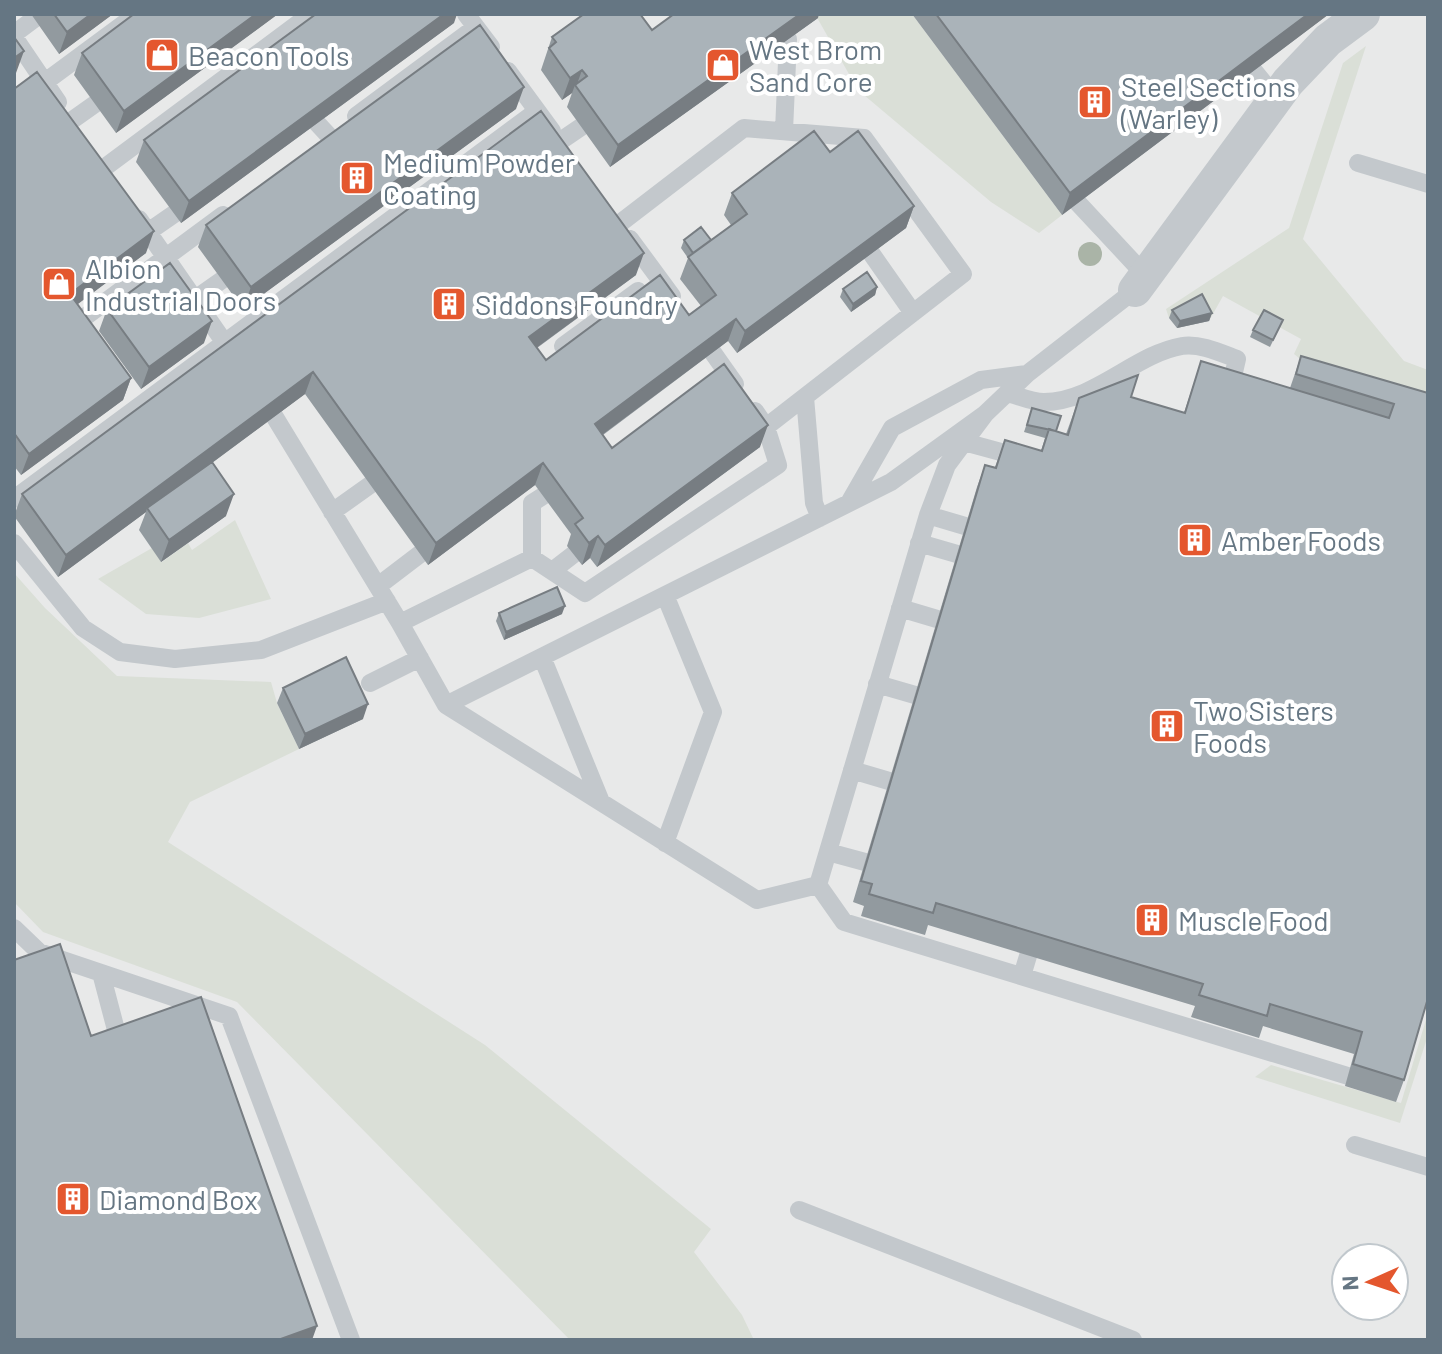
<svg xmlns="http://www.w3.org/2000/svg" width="1442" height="1354" font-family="Barlow,sans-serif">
<rect width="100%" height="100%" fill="#fafaf8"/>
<path fill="#e8e9e9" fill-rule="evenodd" d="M14 14H1428V1340H14ZM1346 1258H1394V1306H1346Z"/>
<path fill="#dadfd7" d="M815 14H912L1062 215 1039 233 991 202 858 90Z
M1366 46 1303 239 1404 361 1428 370V410L1326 380 1294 354 1301 339 1223 296 1209 321 1199 302 1169 318 1166 309 1289 228 1343 63Z
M235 520 271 599 199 618 146 614 98 579 152 548 162 562 188 543 192 550Z
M14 573 45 608 117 676 271 682 277 703 299 749 190 802 168 842 485 1045 711 1229 694 1252 742 1315 754 1340H570L237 1002 43 932 14 902Z
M1428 1013V1035L1400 1123 1255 1077 1271 1065 1401 1103Z"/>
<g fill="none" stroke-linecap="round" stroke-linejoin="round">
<path stroke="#c3c8cc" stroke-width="18" d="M466 14 491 47
M14 34 34 19
M14 37 58 102
M508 71 552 131
M1254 71 1276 98
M45 82 137 14
M356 116 476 27
M71 121 95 104
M317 123 329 136
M784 131 788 39
M559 142 581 127
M1358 163 1428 184
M104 168 311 14
M1078 203 1146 276
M139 219 238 362
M619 224 744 128 864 138 963 274 766 427
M148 232 174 214
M630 239 672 296
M871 253 913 313
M195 299 222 280
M70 328 223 215
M699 333 735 384
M563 346 638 291
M1008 393C1019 396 1032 402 1044 402 1094 402 1135 354 1182 346 1200 343 1221 353 1237 359L1229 394
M262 396 400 623
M805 397 814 503 820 518
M985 414 947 465 928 515 818 885 757 900 446 705 891 482 985 414 1027 374 1135 290
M964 442 1023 458
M14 499 537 111
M849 503 892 428 981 380 1027 374
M332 512 370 485
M928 515 965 526
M14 543 83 628 120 652 175 659 261 650 387 601
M919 543 957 554
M532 558V503L543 496
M552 571 574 554
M378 586 420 554
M665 595 713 712 665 843
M900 608 937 619
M542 657 601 802
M370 683 420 658
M877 684 915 695
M446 705 400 623 532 558 585 593 778 465 766 427 755 411
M852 770 889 781
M828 852 865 862
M818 885 844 922 1348 1076
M14 928 39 952 229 1016 351 1340
M101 973 120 1045
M1022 976 1028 956
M1355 1145 1428 1167
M799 1210 1133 1340"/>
<path stroke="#c3c8cc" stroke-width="34" d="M1135 290 1288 82 1328 40 1363 14"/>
</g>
<circle fill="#aab4a7" cx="1090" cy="254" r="12"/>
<path fill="#929a9f" d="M31 14H113L59 54Z
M278 14 116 133 74 75 82 53Z
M912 14H1329L1062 215Z
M818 18 610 167 567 107 572 93 562 100 541 70 552 37Z
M454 23 181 223 136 162 144 140Z
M14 89 146 253 77 304 131 378 123 400 21 475 14 466Z
M516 109 243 309 198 247 206 225Z
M541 111 636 275 537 348 546 360 689 315 701 306 680 279 688 258 681 248 684 240H711L731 225 724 215 732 193 830 152 914 206 906 228 737 353 728 341 603 435 612 448 760 447 597 567 590 558 582 565 567 546 571 534 535 485 428 565 305 394 212 463 226 516 161 562 139 530 146 512 58 577 14 516 22 494Z
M877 287 875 295 851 312 840 297 843 289Z
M107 309 204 343 141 389 99 331Z
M1172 310 1212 313 1209 321 1177 328 1169 318Z
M1283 320 1270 347 1250 337 1253 330Z
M1301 356 1428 393 1404 1080 1396 1102 1345 1086 1354 1054 1263 1026 1259 1038 1191 1017 1195 1006 928 925 925 935 861 916 864 906 853 902 977 487 985 465 995 467 1005 440 1041 451 1045 438 1024 432 1032 408 1056 431 1066 434 1079 398 1131 397 1184 413 1201 361 1290 388Z
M499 613 562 614 504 640 496 621Z
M283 688 363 719 299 749 277 703Z"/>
<path fill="#777d82" d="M91 14H113L59 54 67 32Z
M256 14H278L116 133 124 111Z
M444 14H457L454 23 181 223 189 201Z
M800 14H819L818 18 610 167 618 145Z
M1308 14H1329L1062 215 1070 193Z
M24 51 16 73 14 74V58Z
M582 70 576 87 575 85 572 93 562 100 570 78Z
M524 87 516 109 243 309 251 287Z
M914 206 906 228 737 353 745 331Z
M154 231 146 253 62 316 70 294Z
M644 253 636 275 521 359 529 337Z
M877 287 875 295 851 312 853 304Z
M1212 313 1209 321 1177 328 1180 321Z
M736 319 728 341 587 446 595 424Z
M212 321 204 343 141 389 149 367Z
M313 372 305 394 148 510 147 508 146 512 58 577 66 555Z
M131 378 123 400 21 475 29 454Z
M768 425 760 447 597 567 605 545Z
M543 463 535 485 428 565 436 543Z
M234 494 226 516 161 562 169 540Z
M598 536 590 558 582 565 589 543Z
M565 606 562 614 504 640 506 632Z
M368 704 363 719 299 749 305 734Z
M317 1326 312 1340H278Z"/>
<path fill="#aab3b9" stroke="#777d82" stroke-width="2" d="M54 14H91L67 32Z
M134 14H256L124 111 82 53Z
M316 14H444L189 201 144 140Z
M584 14H640L652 30 674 14H800L618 145 575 85 587 76 582 70 570 78 549 48 556 42 552 37Z
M936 14H1308L1070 193Z
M480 25 524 87 251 287 206 225Z
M14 37 24 51 14 58Z
M37 72 154 231 70 294 131 378 29 454 14 433V89Z
M541 111 644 253 529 337 546 360 660 275 689 315 716 295 688 257 747 214 732 193 814 131 830 152 858 131 914 206 745 331 736 319 595 424 612 448 724 364 768 425 605 545 598 536 589 543 575 524 583 518 543 463 436 543 313 372 66 555 22 494Z
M701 227 711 240 693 253 684 240Z
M170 263 212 321 149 367 107 309Z
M867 272 877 287 853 304 843 289Z
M1202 294 1212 313 1180 321 1172 310Z
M1264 310 1283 320 1273 340 1253 330Z
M1301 356 1428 393V998L1404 1080 1353 1064 1362 1032 1270 1004 1267 1016 1199 995 1203 984 936 903 933 913 869 894 872 884 861 881 985 465 996 468 1005 440 1042 451 1049 429 1068 435 1079 398 1138 375 1131 397 1185 413 1201 361 1389 418 1394 404 1296 374Z
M1032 408 1061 416 1056 431 1027 425Z
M212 462 234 494 169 540 147 508Z
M557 587 565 606 506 632 499 613Z
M346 657 368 704 305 734 283 688Z
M60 944 91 1036 201 997 317 1326 278 1340H14V960Z"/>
<defs>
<g id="shop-square" transform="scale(1.8)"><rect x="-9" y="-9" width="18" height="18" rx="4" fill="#e4572e" stroke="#fff"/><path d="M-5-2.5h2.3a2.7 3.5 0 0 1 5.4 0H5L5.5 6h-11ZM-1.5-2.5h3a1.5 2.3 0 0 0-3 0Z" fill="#fff"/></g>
<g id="building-square" transform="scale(1.8)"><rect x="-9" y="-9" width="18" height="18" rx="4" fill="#e4572e" stroke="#fff"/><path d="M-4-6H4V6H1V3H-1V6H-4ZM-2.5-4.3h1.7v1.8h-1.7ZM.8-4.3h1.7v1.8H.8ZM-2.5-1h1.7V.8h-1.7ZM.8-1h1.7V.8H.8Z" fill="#fff"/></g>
</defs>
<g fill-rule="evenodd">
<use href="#shop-square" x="162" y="55"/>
<use href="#shop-square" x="723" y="65"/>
<use href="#building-square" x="1095" y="102"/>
<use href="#building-square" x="357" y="178"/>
<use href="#shop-square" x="59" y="284"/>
<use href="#building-square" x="449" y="304"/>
<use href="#building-square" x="1195" y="540"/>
<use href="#building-square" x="1167" y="726"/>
<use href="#building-square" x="1152" y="920"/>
<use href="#building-square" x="73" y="1199"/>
</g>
<g text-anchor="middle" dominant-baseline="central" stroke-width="8" stroke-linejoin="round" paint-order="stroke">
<g font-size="28" fill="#657683" stroke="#fff" text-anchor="start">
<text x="749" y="49">West Brom<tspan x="749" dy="32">Sand Core</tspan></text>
<text x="188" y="55">Beacon Tools</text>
<text x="1121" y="86">Steel Sections<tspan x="1121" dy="32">(Warley)</tspan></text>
<text x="383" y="162">Medium Powder<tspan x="383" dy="32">Coating</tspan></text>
<text x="85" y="268">Albion<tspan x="85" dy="32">Industrial Doors</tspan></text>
<text x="475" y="304">Siddons Foundry</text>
<text x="1221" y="540">Amber Foods</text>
<text x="1193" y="710">Two Sisters<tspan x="1193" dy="32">Foods</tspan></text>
<text x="1178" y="920">Muscle Food</text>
<text x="99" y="1199">Diamond Box</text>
</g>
</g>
<rect width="1442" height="1354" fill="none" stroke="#657683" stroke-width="32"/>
<g transform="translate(1370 1282) rotate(267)"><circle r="38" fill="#ffffff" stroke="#c1c8cd" stroke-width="2"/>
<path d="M0-6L14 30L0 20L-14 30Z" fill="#e4572e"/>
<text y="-12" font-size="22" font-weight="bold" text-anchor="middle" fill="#657683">N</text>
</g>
</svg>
